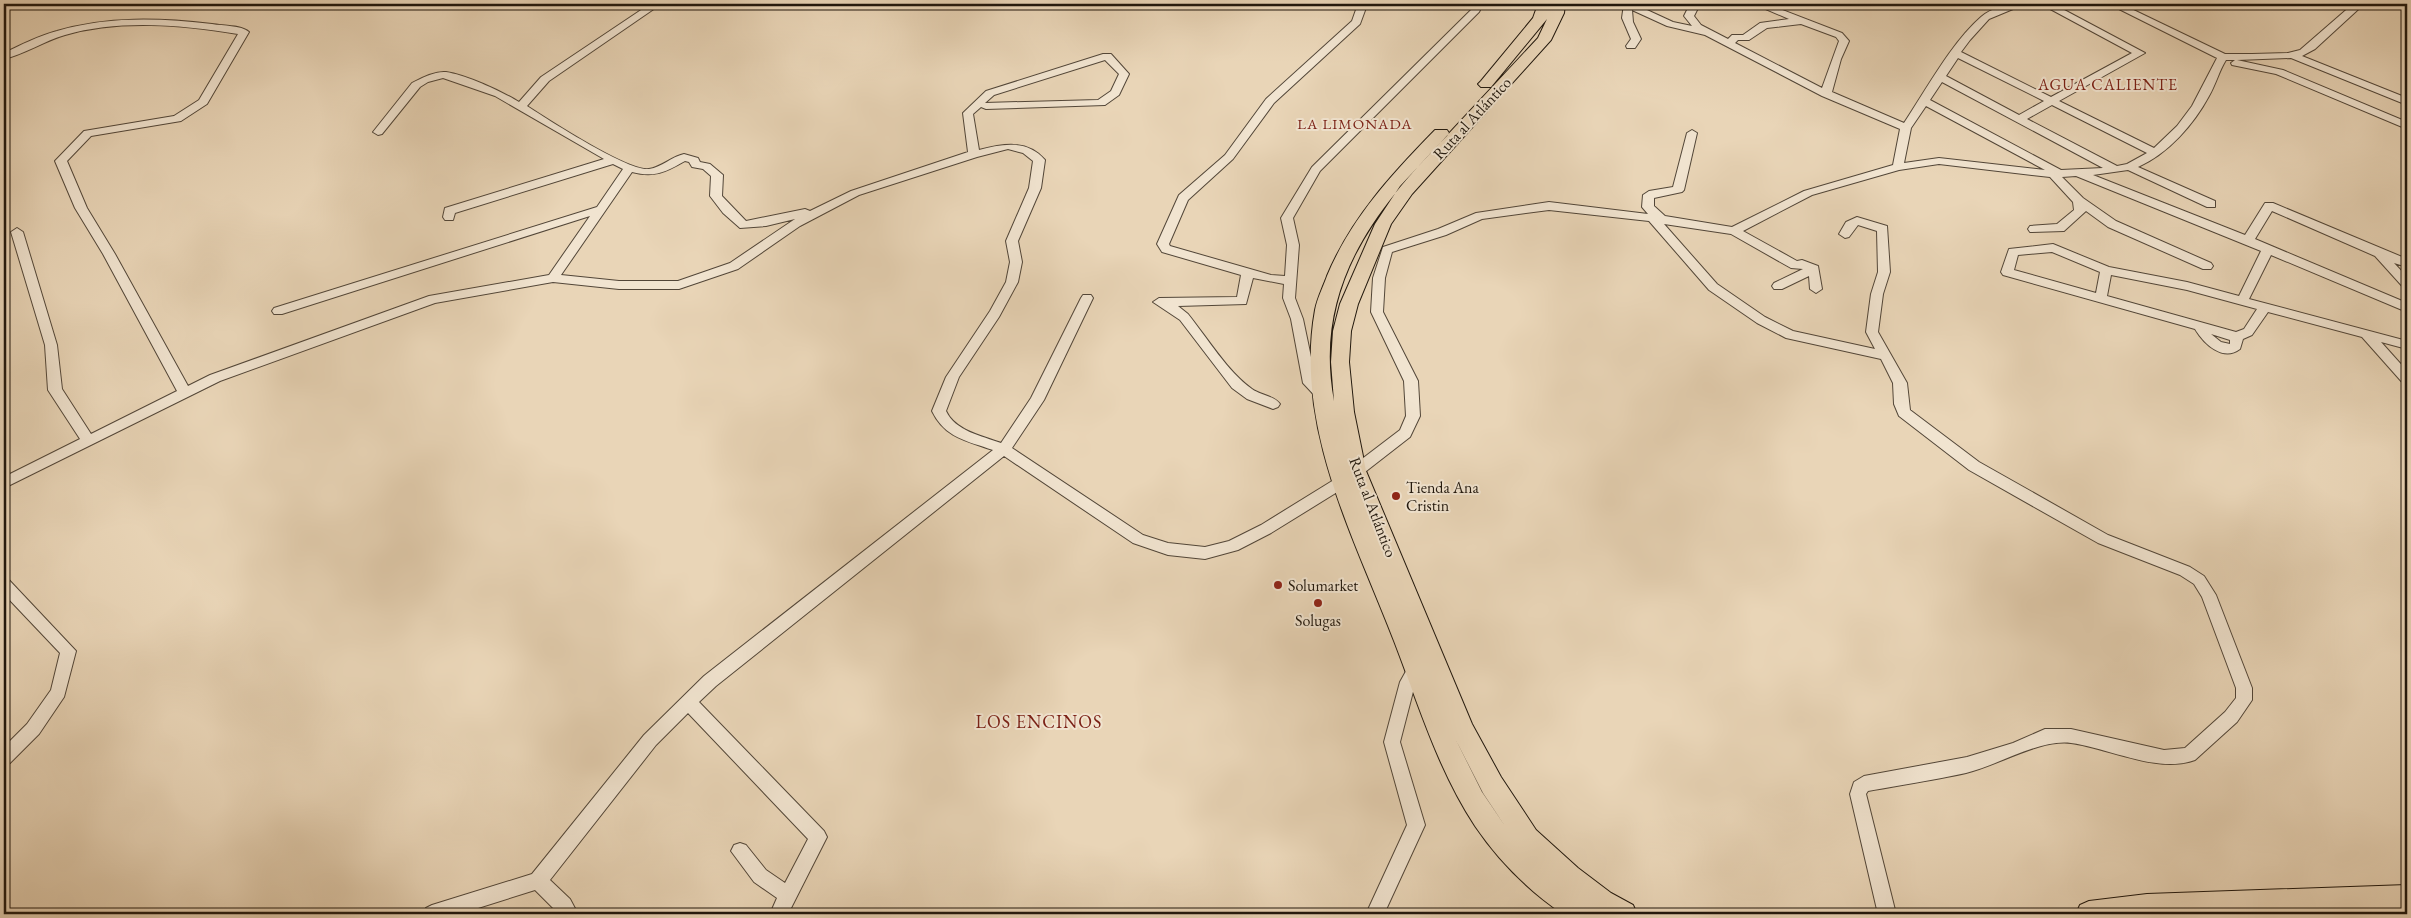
<svg xmlns="http://www.w3.org/2000/svg" width="2411" height="918" font-family="'EB Garamond',serif">
<rect width="100%" height="100%" fill="#e9d5b7"/>
<filter id="stains"><feTurbulence type="fractalNoise" baseFrequency=".004" numOctaves="4"/><feColorMatrix values="0 0 0 0 .2 0 0 0 0 .09 0 0 0 0 .02 0 0 0 .5 -.17"/></filter>
<radialGradient id="worn" r=".72"><stop offset=".6" stop-color="#630" stop-opacity="0"/><stop offset="1" stop-color="#630" stop-opacity=".3"/></radialGradient>
<g fill="none" stroke-linecap="round" stroke-linejoin="round">
<g stroke="#524638" stroke-width="2">
<path id="minor" d="M650 4H661L549 81 527 106C547 119 629 172 649 169 662 167 671 157 684 154L698 158 700 162 710 164 723 175 722 196 746 221 805 209 810 211 851 191 968 152 963 113 986 91 1103 54H1111L1129 74 1119 95 1105 105 986 109 981 107 973 114 979 150C1002 144 1027 139 1045 160L1041 188 1018 241 1022 262 1018 282 999 317 959 377 946 411C955 431 982 436 1001 443L1031 398 1081 298 1083 295H1091L1093 298 1044 400 1012 448 1143 535 1168 543 1205 547 1229 541 1261 525 1337 478 1400 430 1406 416 1404 381 1371 312 1373 278 1383 247 1438 229 1476 213 1549 202 1648 214 1642 207 1643 195 1649 191 1673 187 1687 133 1692 130 1697 133 1684 190 1682 192 1654 198V206L1665 216 1732 227 1804 191 1893 165 1900 129 1822 96 1705 35 1667 26 1632 10 1633 22 1641 39 1635 48H1627L1626 46 1631 39 1622 18 1624 4H1634L1673 22 1692 26 1684 16 1690 4H1700L1694 16 1701 25 1728 39 1732 35H1743L1760 23 1789 19 1754 4H1767L1842 33 1849 41 1841 59 1832 92 1904 123C1926 90 1952 42 1981 17 1991 8 2012 3 2025 4L1989 19 1970 40 1961 52 2051 97 2132 53 2041 4H2053L2145 53 2059 101 2154 148 2177 126 2192 106 2217 58 2109 4H2121L2225 54H2252L2288 53 2300 50 2353 4H2364L2315 49 2302 56 2407 98V105L2291 58 2237 60 2283 70 2407 122V129L2276 74 2232 65 2231 63 2235 60H2226C2219 71 2216 84 2209 96 2194 124 2168 154 2138 167L2215 201V207H2207L2128 170 2093 175 2245 235 2265 203H2273L2407 259V267L2394 263 2407 277V288L2403 287 2375 256 2272 211 2255 239 2407 303V312L2271 255 2249 299 2407 341V349L2381 342 2407 371V384L2402 382 2362 337 2268 312 2252 335 2243 339 2240 349C2223 362 2204 344 2195 329L2003 275 2001 272 2009 249 2053 244 2109 267 2187 282 2239 296 2261 251 2076 176 2062 177 2083 198 2116 221 2211 263 2213 266 2211 269H2203L2108 227 2086 211 2064 231 2030 232 2028 229 2030 226 2057 224 2074 210 2073 202 2050 177 1939 164 1899 170 1812 195 1743 231 1797 261 1802 260 1818 266 1822 289 1816 293 1810 289 1809 276 1782 289H1774L1772 286 1774 283 1803 269 1791 268 1731 234 1664 224 1717 284 1765 317 1793 331 1875 349 1866 332 1871 294 1878 272 1877 231 1858 225 1849 237 1845 238 1839 234 1846 222 1857 217 1887 226 1890 272 1883 294 1878 332 1907 383 1910 410 1979 462 2108 535 2190 567 2204 576 2216 595 2252 688V700L2237 722 2195 760C2158 774 2109 748 2071 743 2039 739 1999 765 1966 773 1934 780 1900 785 1868 791L1866 794 1896 914H1878L1850 794 1854 782 1864 776 1967 757 2013 743 2045 729H2071L2164 750 2185 748 2225 712 2236 698V688L2202 597 2194 584 2180 575 2098 543 1969 470 1899 416 1894 404 1893 383 1881 359 1786 338 1757 323 1709 290 1649 221 1549 210 1482 219 1446 235 1392 252 1385 278 1383 312 1418 381 1420 416 1410 437 1347 486 1271 533 1238 550 1205 559 1168 555 1133 543 1004 456 716 686 699 702 824 831 827 837 788 914H770L777 898 754 882 731 851 734 845 740 843 746 845 766 870 785 883 808 839 688 713 656 745 550 880 570 899 578 914H559L535 890 459 914H423L426 908 432 905 532 874 644 735 704 676 993 450C967 441 945 438 932 411L946 377 990 311 1006 282 1010 262 1006 241 1029 188 1033 161 1023 153 1008 149 977 157 859 195 800 226 738 269 679 289H619L553 282 435 303 220 381 4 488V477L80 439 48 390 45 345 11 232 17 228 23 232 57 345 62 389 91 434 177 391 103 254 75 208 55 161 84 131 174 116 199 100 238 34C182 25 120 19 65 35 44 41 25 54 4 59V53C21 45 38 36 57 31 107 16 161 18 212 24 223 26 241 25 249 32L207 104 181 121 91 136 67 161 87 208 115 254 188 386 210 375 429 296 549 275 590 216 282 314H274L272 311 274 308 597 207 623 169 613 164 455 213 453 220H445L443 217 445 208 604 159 495 96 443 78 428 82 420 87 382 134 378 135 373 132 412 83C421 78 436 71 446 72 466 75 501 91 519 102L541 77ZM1801 24 1836 37 1839 41 1822 88 1735 43 1738 40H1749L1767 28ZM1958 58 2044 101 2019 115 1946 76ZM1105 60 1119 74 1111 91 1098 100 985 103 994 95ZM1942 82 2103 168 2061 170 1930 100ZM2052 105 2147 153 2127 164 2117 166 2027 119ZM1926 106 2045 170 1939 158 1904 163 1911 128ZM685 161 689 162 692 167 703 169 711 176 710 196 723 213 740 228 766 226 795 219 730 263 678 281H619L561 275 632 172C654 178 666 172 685 161ZM2052 252 2100 272 2096 293 2014 270 2018 255ZM2111 275 2187 290 2257 309 2244 329 2236 332 2107 296ZM2211 334 2230 340V344L2221 342Z
M1358 4 1367 5 1360 24 1274 103 1233 159 1188 200 1169 244 1170 246 1271 275 1285 276 1287 245 1281 218 1312 167 1472 9 1473 4H1483L1479 12 1320 171 1293 218 1299 245 1295 298 1303 319 1316 381 1329 395 1327 398H1317L1303 383 1291 319 1283 298 1284 284 1253 278 1246 304 1178 306 1188 314C1208 339 1227 371 1252 389 1260 395 1275 396 1280 404L1278 407 1273 409 1247 399 1232 388 1180 320 1153 302 1159 298 1237 297 1241 275 1162 252 1157 244 1179 195 1225 155 1266 99 1352 21Z
M4 578 9 580 76 651 64 697 39 734 10 763 4 765V747L27 724 51 690 60 653 4 594Z
M1416 662 1422 664 1424 669 1415 684 1400 742 1425 825 1384 914H1366L1407 825 1384 742 1400 682 1410 664Z"/>
</g>
<g stroke="#20170d" stroke-width="2">
<path id="highway" d="M1538 4H1565L1564 13 1551 40 1412 194 1391 224 1358 304 1351 331 1349 362 1354 412 1366 471 1472 724 1501 777 1536 830 1578 868 1611 893 1633 905 1637 914H1563C1529 891 1498 860 1475 826 1438 770 1418 703 1394 641 1354 537 1294 426 1315 310 1317 299 1323 287 1327 276 1351 218 1392 174 1435 130H1447L1449 133 1447 136C1373 211 1313 289 1334 401L1331 362 1333 331 1340 304 1375 224 1400 186 1538 38 1547 19 1491 87H1481L1478 84 1481 81 1533 18ZM1456 740 1483 793 1505 826 1482 792Z
M2407 885V910L2287 914H2076L2080 905 2089 901 2147 894Z"/>
</g>
<use href="#minor" fill="#f1e4d0" fill-rule="evenodd"/>
<use href="#highway" fill="#e9d5b7" fill-rule="evenodd"/>
</g>
<g fill="#8f2418" stroke="#f1e4d0" stroke-width="2">
<circle cx="1396" cy="496" r="5"/>
<circle cx="1278" cy="585" r="5"/>
<circle cx="1318" cy="603" r="5"/>
</g>
<g text-anchor="middle" dominant-baseline="central" stroke-width="4" stroke-linejoin="round" paint-order="stroke">
<g font-size="15" letter-spacing="1" fill="#7a1f14" stroke="#f1e4d0">
<text x="1355" y="123">LA LIMONADA</text>
</g>
<g font-size="16" letter-spacing="1" fill="#7a1f14" stroke="#f1e4d0">
<text x="2108" y="84">AGUA CALIENTE</text>
</g>
<g font-size="16" fill="#20170d" stroke="#f1e4d0">
<text transform="translate(1472 118) rotate(-47)">Ruta al Atlántico</text>
<text transform="translate(1373 507) rotate(69)">Ruta al Atlántico</text>
</g>
<g font-size="16" fill="#20170d" stroke="#f1e4d0" text-anchor="start">
<text x="1406" y="487">Tienda Ana<tspan x="1406" dy="18">Cristin</tspan></text>
<text x="1288" y="585">Solumarket</text>
<text x="1318" y="620" text-anchor="middle">Solugas</text>
</g>
<g font-size="18" letter-spacing="1" fill="#7a1f14" stroke="#f1e4d0">
<text x="1039" y="721">LOS ENCINOS</text>
</g>
</g>
<rect width="2411" height="918" fill="none" stroke="#e9d5b7" stroke-width="20"/>
<rect x="5" y="5" width="2401" height="908" fill="none" stroke="#20170d" stroke-width="2.5"/>
<rect x="10" y="10" width="2391" height="898" fill="none" stroke="#20170d"/>
<rect width="100%" height="100%" filter="url(#stains)"/>
<rect width="100%" height="100%" fill="url(#worn)"/>
</svg>
